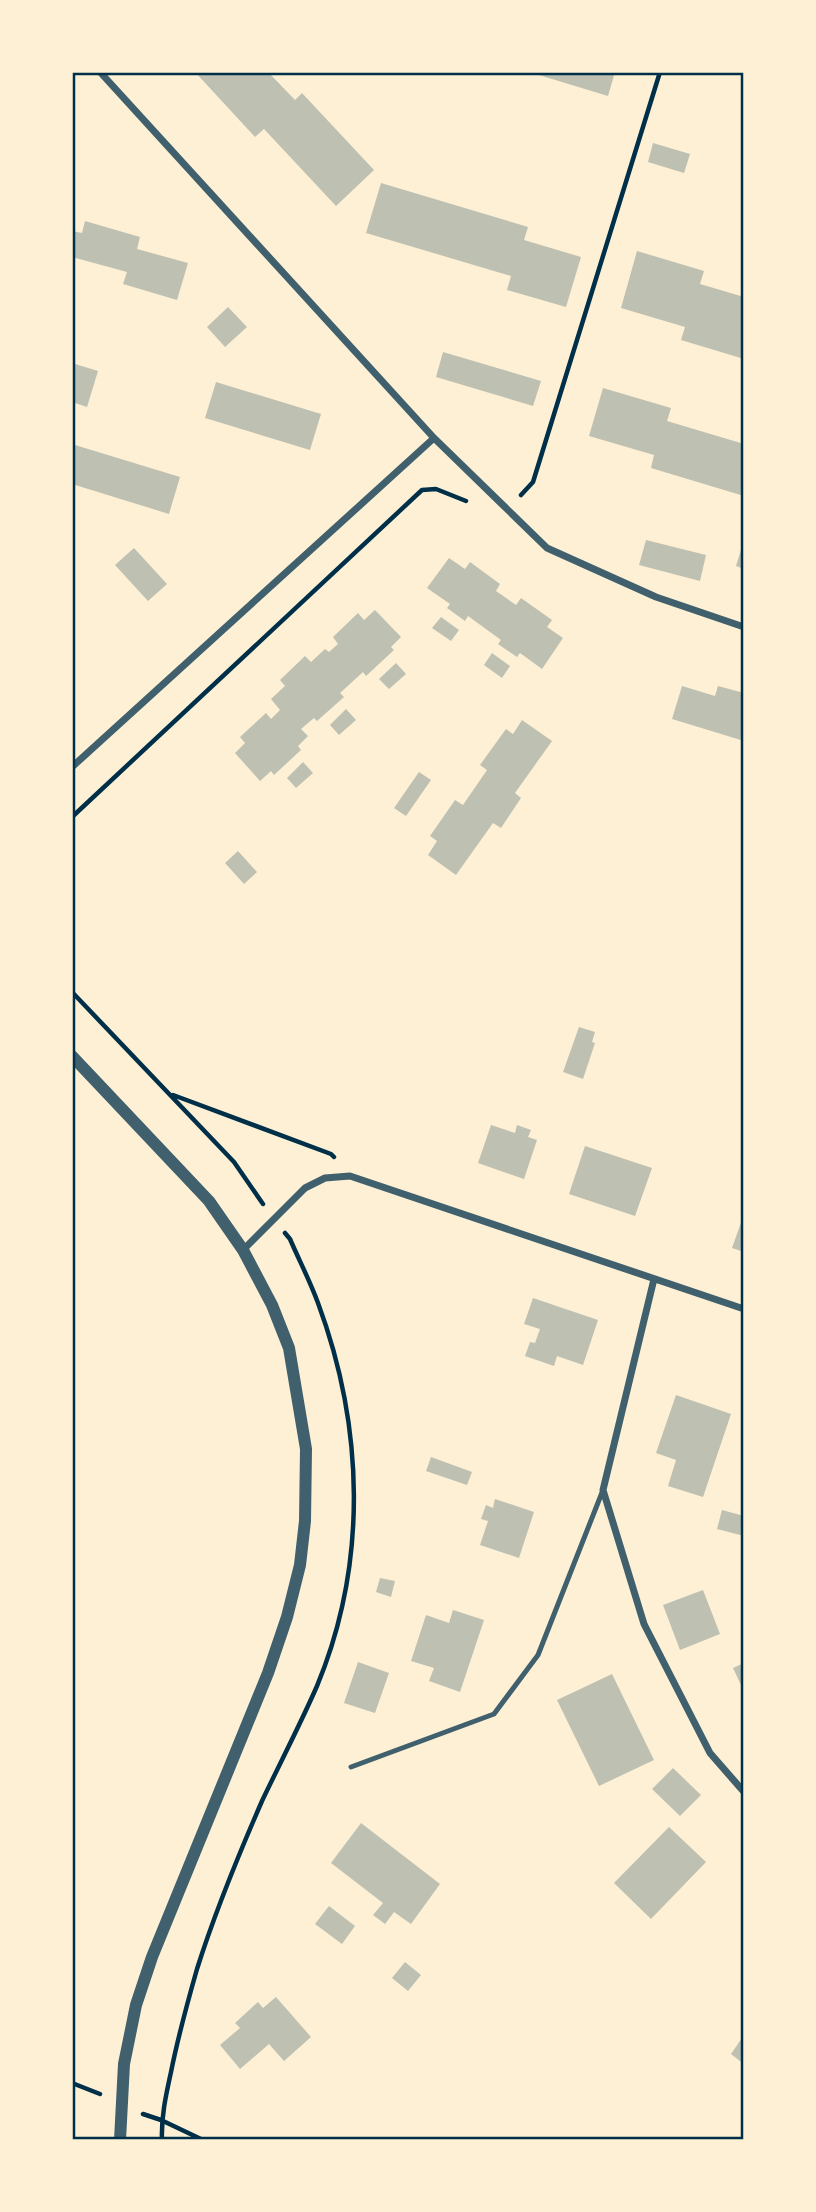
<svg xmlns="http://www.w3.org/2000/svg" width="816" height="2212" font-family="Georgia,serif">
<rect width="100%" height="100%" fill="#fdf0d5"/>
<path fill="#bec0b2" d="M195 72H268L295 100 302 93 374 170 336 206 264 129 255 137Z
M529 72H615L608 96Z
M653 143 690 154 684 173 648 162Z
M381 183 528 227 524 240 581 257 566 307 507 290 511 276 366 233Z
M85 221 140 237 137 249 188 263 177 300 123 284 127 272 72 257V231L82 233Z
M637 251 704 271 700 284 744 297V359L681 340 685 327 621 308Z
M228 307 247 327 225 347 207 327Z
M443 352 541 381 533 406 436 377Z
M72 363 98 371 87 407 72 402Z
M216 382 321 414 310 450 205 418Z
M603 388 671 408 667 421 744 444V496L651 468 654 455 589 436Z
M75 445 180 477 169 514 72 484V455Z
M646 540 706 555 700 581 639 565Z
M744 540V569L736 566Z
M134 548 167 584 148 601 115 565Z
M449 558 465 569 470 562 500 584 496 591 516 605 521 598 552 620 547 627 563 638 542 669 520 653 517 657 498 644 501 640 468 616 465 621 447 608 450 604 427 588Z
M375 610 401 637 391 647 394 650 366 676 363 672 340 693 344 697 317 721 314 718 301 729 308 736 298 746 301 750 274 775 271 771 260 781 235 753 245 743 240 737 266 713 271 719 280 710 271 699 285 686 280 680 305 656 311 662 325 649 329 652 338 644 333 637 358 613 364 620Z
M441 617 459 630 451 641 432 628Z
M492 653 510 666 502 678 484 665Z
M396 663 406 674 389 689 379 679Z
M682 686 715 696 718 686 744 693V741L672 719Z
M346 709 356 720 339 735 330 725Z
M522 720 552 741 515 793 521 798 501 828 493 823 456 875 428 855 437 841 430 836 455 800 463 805 487 770 480 765 506 729 513 734Z
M303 762 313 773 296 788 287 778Z
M419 772 431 780 406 816 394 808Z
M238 851 257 872 244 884 225 863Z
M579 1027 595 1032 592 1042 595 1043 583 1079 563 1072Z
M491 1125 515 1133 517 1125 531 1130 528 1137 537 1140 524 1179 478 1163Z
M585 1146 652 1168 635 1216 569 1194Z
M744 1214V1252L732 1248Z
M533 1298 598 1320 583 1365 557 1356 554 1366 525 1356 530 1342 535 1343 540 1329 524 1324Z
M676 1395 731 1414 703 1497 668 1486 676 1460 656 1453Z
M431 1457 472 1472 467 1485 426 1471Z
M495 1499 534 1512 519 1558 480 1545 488 1521 481 1519 486 1505 493 1508Z
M722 1510 744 1516V1536L717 1529Z
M380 1578 395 1581 391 1597 376 1592Z
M703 1590 720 1634 680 1650 663 1605Z
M453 1610 484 1620 460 1692 429 1681 434 1668 411 1661 426 1615 449 1623Z
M358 1662 389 1673 375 1713 344 1703Z
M744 1663V1684L741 1685 733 1668Z
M612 1674 654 1760 599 1786 557 1700Z
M673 1768 701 1795 680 1816 652 1789Z
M361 1823 440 1884 411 1924 394 1912 385 1924 373 1915 383 1903 331 1863Z
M669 1827 706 1862 651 1919 614 1883Z
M329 1906 355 1926 342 1944 315 1924Z
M405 1962 421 1975 408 1991 392 1978Z
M276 1997 311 2037 284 2061 269 2044 240 2069 220 2045 240 2028 235 2023 258 2002 263 2008Z
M744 2035V2064L731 2054Z"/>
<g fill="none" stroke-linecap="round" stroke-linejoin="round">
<path stroke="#003049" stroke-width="4.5" d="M521 495 533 482 660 72
M72 817 422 490 436 489 466 501
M72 992 234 1162 263 1204
M173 1095 331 1154 334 1157
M72 2083 100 2094
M143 2114 161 2120 203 2140
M162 2140C161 2117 166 2095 171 2072 178 2037 187 2004 197 1969 215 1912 238 1856 262 1801 280 1763 300 1725 317 1686 368 1563 364 1427 318 1303 310 1281 299 1260 290 1239L285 1233"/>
<path stroke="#3f606c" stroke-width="5" d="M351 1767 494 1714 538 1655 603 1490"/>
<path stroke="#3f606c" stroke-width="7" d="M100 72 434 438 547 548 656 597 744 627
M72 767 434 438
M243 1250 305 1188 325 1178 350 1176 744 1309
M654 1279 603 1490 644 1624 710 1753 744 1792"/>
<path stroke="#3f606c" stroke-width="12" d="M72 1056 209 1201 243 1250 272 1305 289 1348 306 1449 305 1521 300 1565 287 1617 268 1673 152 1957 136 2005 124 2064 120 2140"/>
</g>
<rect width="816" height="2212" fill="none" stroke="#fdf0d5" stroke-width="147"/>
<rect x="74" y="74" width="668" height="2064" fill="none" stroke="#003049" stroke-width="2.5"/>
</svg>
